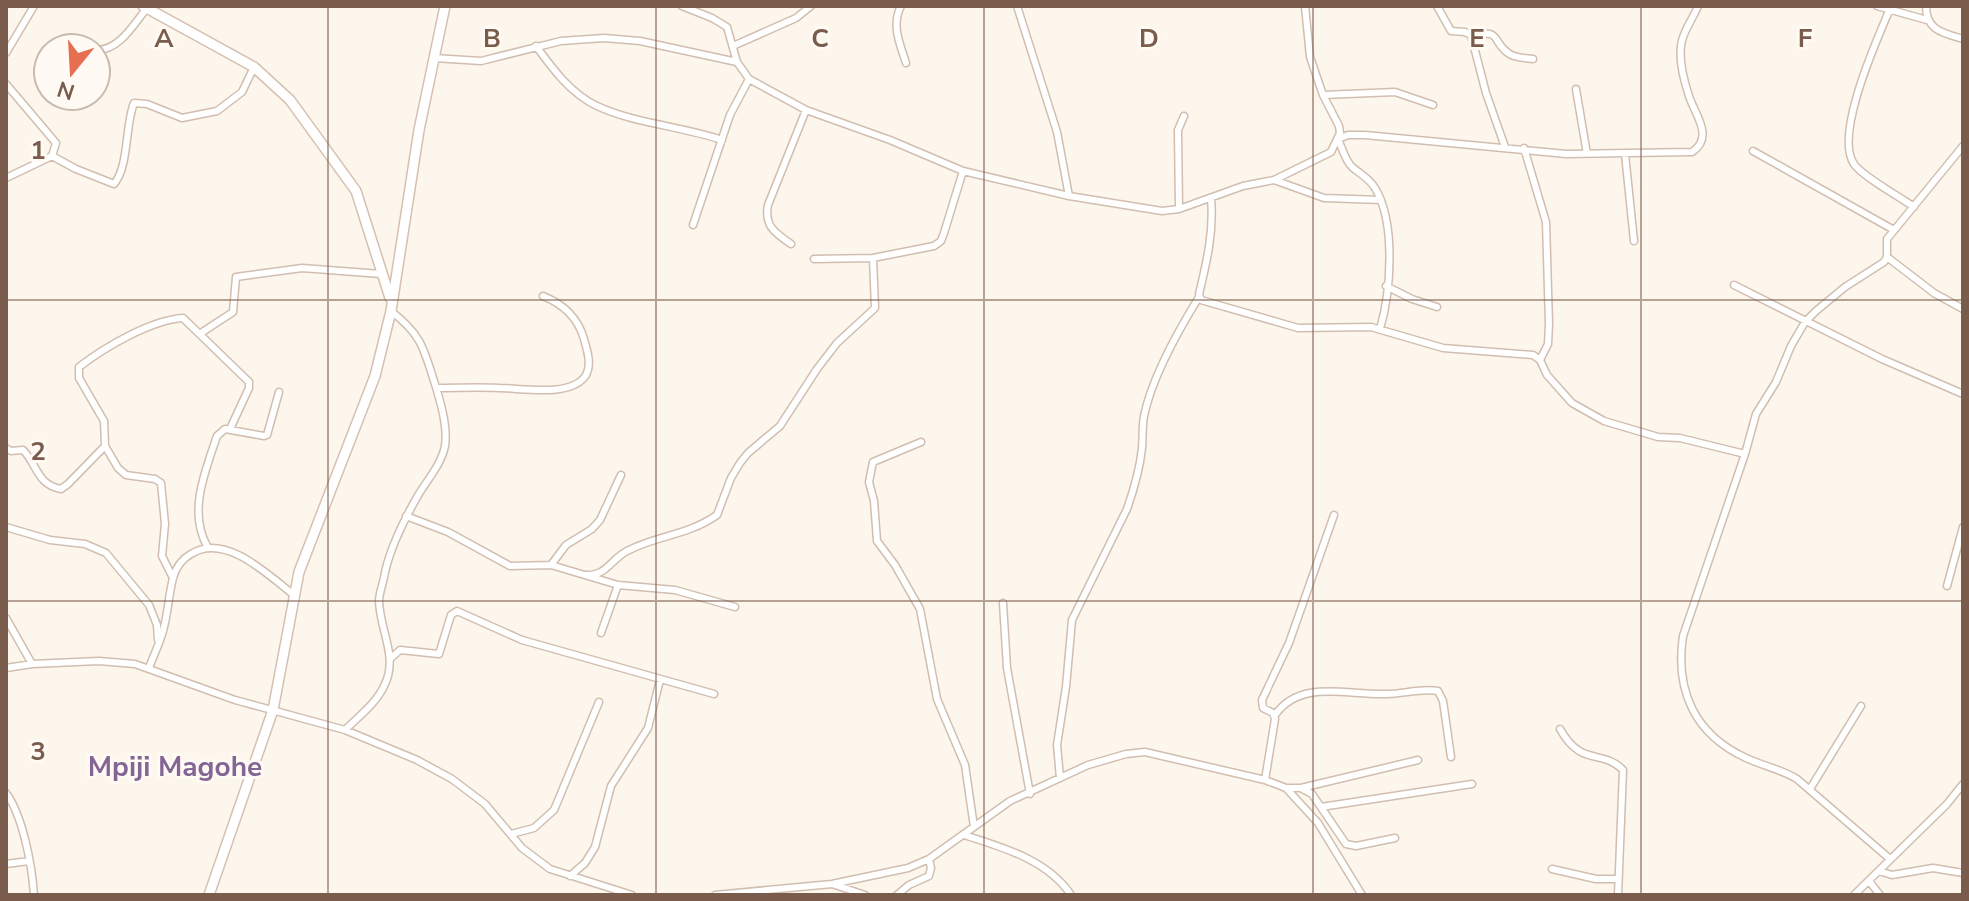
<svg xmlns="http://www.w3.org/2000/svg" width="1969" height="901" font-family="'Nunito Sans',sans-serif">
<rect width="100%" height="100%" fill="#fdf6ec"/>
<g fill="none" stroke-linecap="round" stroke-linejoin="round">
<g stroke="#d1beb0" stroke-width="9">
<path id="street" d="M682 6 712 18 727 27 737 62 749 79 806 110 890 140 963 171 1069 196 1162 211 1179 209 1243 186 1274 180 1331 152 1340 133 1339 126 1323 95 1310 57 1305 6
M901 6C891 25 900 44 906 63
M1017 6 1057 132 1069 196
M1437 6 1451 31 1465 32 1471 35 1486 93 1505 147
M1877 6 1927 20
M1926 6C1926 30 1942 33 1963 39
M1889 11C1876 42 1834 135 1854 164 1862 176 1900 197 1914 207
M1471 35C1503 29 1491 41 1508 53 1514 58 1526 58 1533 59
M536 46C552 68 571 94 597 106 636 124 681 126 722 140
M733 46 796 18 811 6
M96 50C119 51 134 24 147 8
M6 53 34 6
M434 58 481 61 561 41 604 38 640 41 737 62
M6 84 56 143 52 156 6 178
M1576 89 1587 154
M1323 95 1395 92 1433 105
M1524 148 1546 222 1549 324 1548 344 1540 360
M1753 151 1894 230
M1625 154 1634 241
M52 156 76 169 114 184C129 167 125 125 134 103L147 104 182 118 217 111 242 92 254 67
M1274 180 1324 198 1381 200
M1211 198C1214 231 1207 261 1199 294L1201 300 1298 328 1371 327 1443 348 1533 355 1540 360 1547 375 1572 403 1604 421 1658 437 1680 438 1745 454
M1179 209 1178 130 1184 116
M693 225 730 115 749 79
M791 244C775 233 764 226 768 205L806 110
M1887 257 1934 293 1963 309
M814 259 873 258 934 246 941 241 944 233 963 171
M1734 285 1882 359 1963 394
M1386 286 1412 299 1437 307
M1380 329C1391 291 1396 223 1375 188 1369 178 1360 174 1352 167 1345 160 1342 148 1338 139L1348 135H1365L1566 154 1692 152C1715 137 1694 113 1689 96 1684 81 1679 61 1681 46 1682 32 1693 19 1698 6
M201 333 233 312 236 277 302 268 381 274
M437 388C457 388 478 387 499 388 522 388 572 398 586 375 592 364 587 350 584 339 578 318 563 304 543 296
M921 442 873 462 869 482 874 501 877 541 895 565 920 609 937 699 965 765 974 827
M6 448 11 451 23 450C37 464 37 485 61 489L68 484 105 446
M406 516 448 532 510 566 551 565 618 585 675 590 735 607
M6 527 50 540 85 544 106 553 149 605 157 625 158 640
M207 546C188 511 205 472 217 436L225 429 264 436 267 435 279 392
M551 565 566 545 592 529 600 520 621 475
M585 575C607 576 610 560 627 551 657 535 687 536 717 515L731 478 740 463 748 453 780 426 817 369 837 343 875 308 873 258
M173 578 162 556 165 524 161 483 155 479 126 475 118 468 105 446 104 421 79 378V367C105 347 151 320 183 318L249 382V388L230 429
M1947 586 1963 527
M1003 603 1007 668 1030 794
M6 618 32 664
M601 633 618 585
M391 658 400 650 439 654 451 615 457 611 522 640 714 694
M6 668 32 664 99 661 135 664 235 700 345 730 417 760 452 779 485 804 522 848 550 869 632 895
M149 668C154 654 161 641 164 627 168 611 169 594 173 578 176 567 182 559 191 554 225 532 268 575 294 595
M1275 715C1301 678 1349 696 1387 694 1403 694 1422 688 1438 691L1443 701 1451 757
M1560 729C1582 768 1601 748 1623 770L1618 895
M345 730C359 716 377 703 385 684 398 656 380 631 379 601 379 593 384 581 385 572 391 546 403 522 416 499 425 482 441 466 445 446 448 426 440 400 434 381 423 345 420 334 391 311
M1060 778 1057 745 1066 687 1072 620 1127 509C1134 489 1140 468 1142 448 1143 437 1142 427 1144 416 1152 377 1178 331 1199 297
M1265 780 1275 719 1273 713 1263 708 1262 700 1289 643 1334 515
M1286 788H1301L1312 794 1346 844 1356 846 1395 838
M1301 788 1418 760
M1810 789 1861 706
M6 793C23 816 32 866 34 895
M1321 807 1472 784
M511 834 534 828 554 810 599 702
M964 835C1002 847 1048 860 1071 895
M1890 859 1797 779C1781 769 1763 766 1746 758 1694 734 1675 690 1683 636L1745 454 1756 414 1776 382 1791 346 1805 322 1816 311 1845 287 1884 262 1887 257V239L1963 146
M6 864 29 861
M1552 869 1596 879H1617
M1879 871 1892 875 1933 868 1963 873
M570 876 585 863 595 847 611 786 648 728 660 680
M1869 881 1880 895
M832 884 865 895
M715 895 832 884 908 868 929 859 1010 801 1088 765 1126 754 1145 752 1265 780 1286 788 1318 823 1362 895
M897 895 909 885 929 876 931 868 929 859
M1854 895 1947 804 1963 784"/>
</g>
<g stroke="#d6c0b0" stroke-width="12">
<path id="secondary" d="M143 6 254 67 290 100 356 191 390 298
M209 895 273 710 299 572 375 376 391 311 419 130 445 6"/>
</g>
<use href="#street" stroke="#fff" stroke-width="6"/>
<use href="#secondary" stroke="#fff" stroke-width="9"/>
</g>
<path fill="none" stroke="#7a5c4d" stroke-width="2" stroke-opacity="0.55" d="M328 6V895M656 6V895M984 6V895M1313 6V895M1641 6V895M6 300H1963M6 601H1963"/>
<g text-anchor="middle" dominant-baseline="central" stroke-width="6" stroke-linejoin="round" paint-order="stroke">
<g font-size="28" font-weight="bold" fill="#846695" stroke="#fffaf3">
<text x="175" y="767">Mpiji Magohe</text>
</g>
</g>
<g font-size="26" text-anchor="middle" font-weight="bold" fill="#7a5c4d" stroke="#fffaf3" stroke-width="6" stroke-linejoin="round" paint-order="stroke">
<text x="164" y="47">A</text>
<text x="492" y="47">B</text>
<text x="820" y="47">C</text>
<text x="1149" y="47">D</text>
<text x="1477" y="47">E</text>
<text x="1805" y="47">F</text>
<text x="38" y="159">1</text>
<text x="38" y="460">2</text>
<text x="38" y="760">3</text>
</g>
<rect width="1969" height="901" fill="none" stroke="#7a5c4d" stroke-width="16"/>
<g transform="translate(72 72) rotate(198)"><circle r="38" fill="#fffaf3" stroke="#cabbb1" stroke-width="2"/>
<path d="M0-6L14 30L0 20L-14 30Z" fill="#e76f51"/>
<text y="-12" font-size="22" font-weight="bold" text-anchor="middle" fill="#7a5c4d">N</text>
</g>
</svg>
